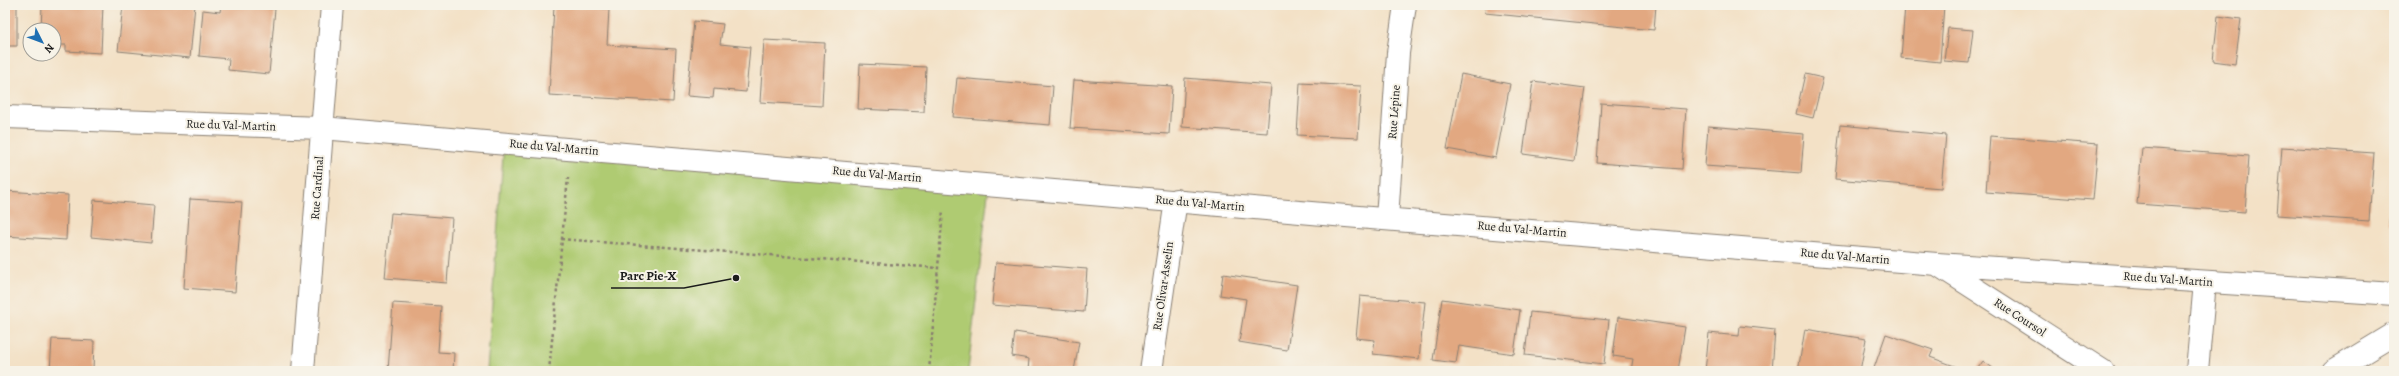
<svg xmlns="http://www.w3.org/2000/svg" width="2399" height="376" font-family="Alegreya,serif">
<rect width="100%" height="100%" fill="#f7f3e8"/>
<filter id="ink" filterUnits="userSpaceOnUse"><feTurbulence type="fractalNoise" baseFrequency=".025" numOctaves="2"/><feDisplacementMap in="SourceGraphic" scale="8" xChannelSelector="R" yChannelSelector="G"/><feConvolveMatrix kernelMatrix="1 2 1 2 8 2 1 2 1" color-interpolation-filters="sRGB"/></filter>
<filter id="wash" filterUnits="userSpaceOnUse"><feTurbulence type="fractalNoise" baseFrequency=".012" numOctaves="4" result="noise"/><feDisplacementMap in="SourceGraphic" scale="16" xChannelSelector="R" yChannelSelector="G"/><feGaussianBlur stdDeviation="0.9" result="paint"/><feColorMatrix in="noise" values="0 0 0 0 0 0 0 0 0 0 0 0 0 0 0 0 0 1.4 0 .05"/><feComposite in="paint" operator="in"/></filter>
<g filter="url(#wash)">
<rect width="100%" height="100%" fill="#f3e1c6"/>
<path fill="#afcb72" stroke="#667447" d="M504 143 989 184 968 371H487Z"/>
<g id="blocks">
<path fill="#e2a881" d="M5 5H17V46H5Z
M42 5H103L101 53 66 51V45H54V30H41Z
M123 5H195L190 58 118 51Z
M221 5 275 9 269 74 228 70 229 59 199 56 203 10 220 12Z
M1486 5H1656L1654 30 1485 13Z
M1905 5H1944L1940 62 1901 58Z
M554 6 609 9 607 45 676 49 673 102 549 95Z
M2218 16 2241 19 2235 64 2213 61Z
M694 21 723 24 720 44 750 47 746 92 714 89 713 98 687 96Z
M1948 28 1973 30 1969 63 1944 61Z
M764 40 825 43 822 106 760 102Z
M860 64 926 67 924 112 858 109Z
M1461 74 1510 84 1496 158 1447 149Z
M1805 74 1823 78 1813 118 1796 114Z
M957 78 1053 86 1050 125 953 117Z
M1185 78 1271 85 1267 133 1182 127Z
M1074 80 1172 86 1169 134 1070 128Z
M1533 81 1585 88 1574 161 1523 154Z
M1300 83 1361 86 1358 138 1297 135Z
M1601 103 1686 109 1682 169 1597 163Z
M1840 125 1946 135 1941 188 1835 179Z
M1708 126 1804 134 1801 173 1705 166Z
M1990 136 2098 144 2093 200 1986 192Z
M2282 147 2374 153 2369 221 2277 215Z
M2142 148 2249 156 2245 212 2137 204Z
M2393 183H2394V223H2389Z
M5 191 68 195 66 240 5 236Z
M190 199 242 202 235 292 184 288Z
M94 200 154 205 151 243 91 237Z
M391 213 452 218 447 283 385 278Z
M996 262 1087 269 1084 312 992 305Z
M1223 274 1297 285 1287 350 1239 342 1246 299 1220 295Z
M1360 296 1425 302 1419 359 1373 354 1375 340 1356 338Z
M1442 299 1520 310 1514 354 1459 346 1456 363 1433 360Z
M393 303 441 306 438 352 454 353 453 371H388Z
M1530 312 1609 320 1604 364 1525 355Z
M1618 317 1685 327 1678 371H1631L1633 359 1613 356Z
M1740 326 1775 330 1772 371H1705L1709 333 1739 336Z
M1805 329 1866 339 1860 371H1798Z
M1015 332 1079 342 1074 371H1028L1029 359 1012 356Z
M1886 334 1933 350 1930 357 1957 367 1956 371H1873Z
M52 339 94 341 93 371H50Z
M1983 361 1997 371H1976Z"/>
</g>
</g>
<g filter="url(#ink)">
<use href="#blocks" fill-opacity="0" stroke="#887e71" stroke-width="1"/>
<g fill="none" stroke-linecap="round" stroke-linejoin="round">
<g stroke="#887e71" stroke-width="24">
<path id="street" d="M5 117 322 128 1346 216 1937 264 2394 294
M1387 219 1398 53 1405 5
M1938 265 2103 371
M303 371 332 5
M1151 371 1176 200
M2197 371 2205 282
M2333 371 2394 334"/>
</g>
<path stroke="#887e71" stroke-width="2.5" stroke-dasharray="3 3" stroke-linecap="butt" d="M561 239 938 268
M549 371 568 178
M929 371 943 210"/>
<use href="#street" stroke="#fff" stroke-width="22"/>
</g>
</g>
<g text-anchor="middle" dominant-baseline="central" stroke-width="4" stroke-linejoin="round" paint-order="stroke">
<g font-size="12" fill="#1c1c1c" stroke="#f7f3e8">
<text transform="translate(1394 112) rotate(-86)">Rue Lépine</text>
<text transform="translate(231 125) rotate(2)">Rue du Val-Martin</text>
<text transform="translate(554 147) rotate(5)">Rue du Val-Martin</text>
<text transform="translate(877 174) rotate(5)">Rue du Val-Martin</text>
<text transform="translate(317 188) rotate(-86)">Rue Cardinal</text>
<text transform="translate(1200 203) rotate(5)">Rue du Val-Martin</text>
<text transform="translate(1522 229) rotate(5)">Rue du Val-Martin</text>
<text transform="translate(1845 256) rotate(5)">Rue du Val-Martin</text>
<text transform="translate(2168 279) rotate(4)">Rue du Val-Martin</text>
<text transform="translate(1163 286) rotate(-82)">Rue Olivar-Asselin</text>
<text transform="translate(2020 317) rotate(33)">Rue Coursol</text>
</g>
</g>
<path fill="none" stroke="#1c1c1c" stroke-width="1.5" d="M736 278L684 288H611"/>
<circle fill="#1c1c1c" stroke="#f7f3e8" stroke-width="1.5" cx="736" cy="278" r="4"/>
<g font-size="13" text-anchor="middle" font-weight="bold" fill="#1c1c1c" stroke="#f7f3e8" stroke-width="4" stroke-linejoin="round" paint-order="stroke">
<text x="648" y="280">Parc Pie-X</text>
</g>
<rect width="2399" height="376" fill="none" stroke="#f7f3e8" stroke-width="20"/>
<g transform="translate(42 42) rotate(132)"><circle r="19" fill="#f7f3e8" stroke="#9f9d96"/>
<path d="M0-3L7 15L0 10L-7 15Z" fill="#1f6fb2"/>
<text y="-6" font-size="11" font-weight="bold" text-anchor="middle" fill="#1c1c1c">N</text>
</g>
</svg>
